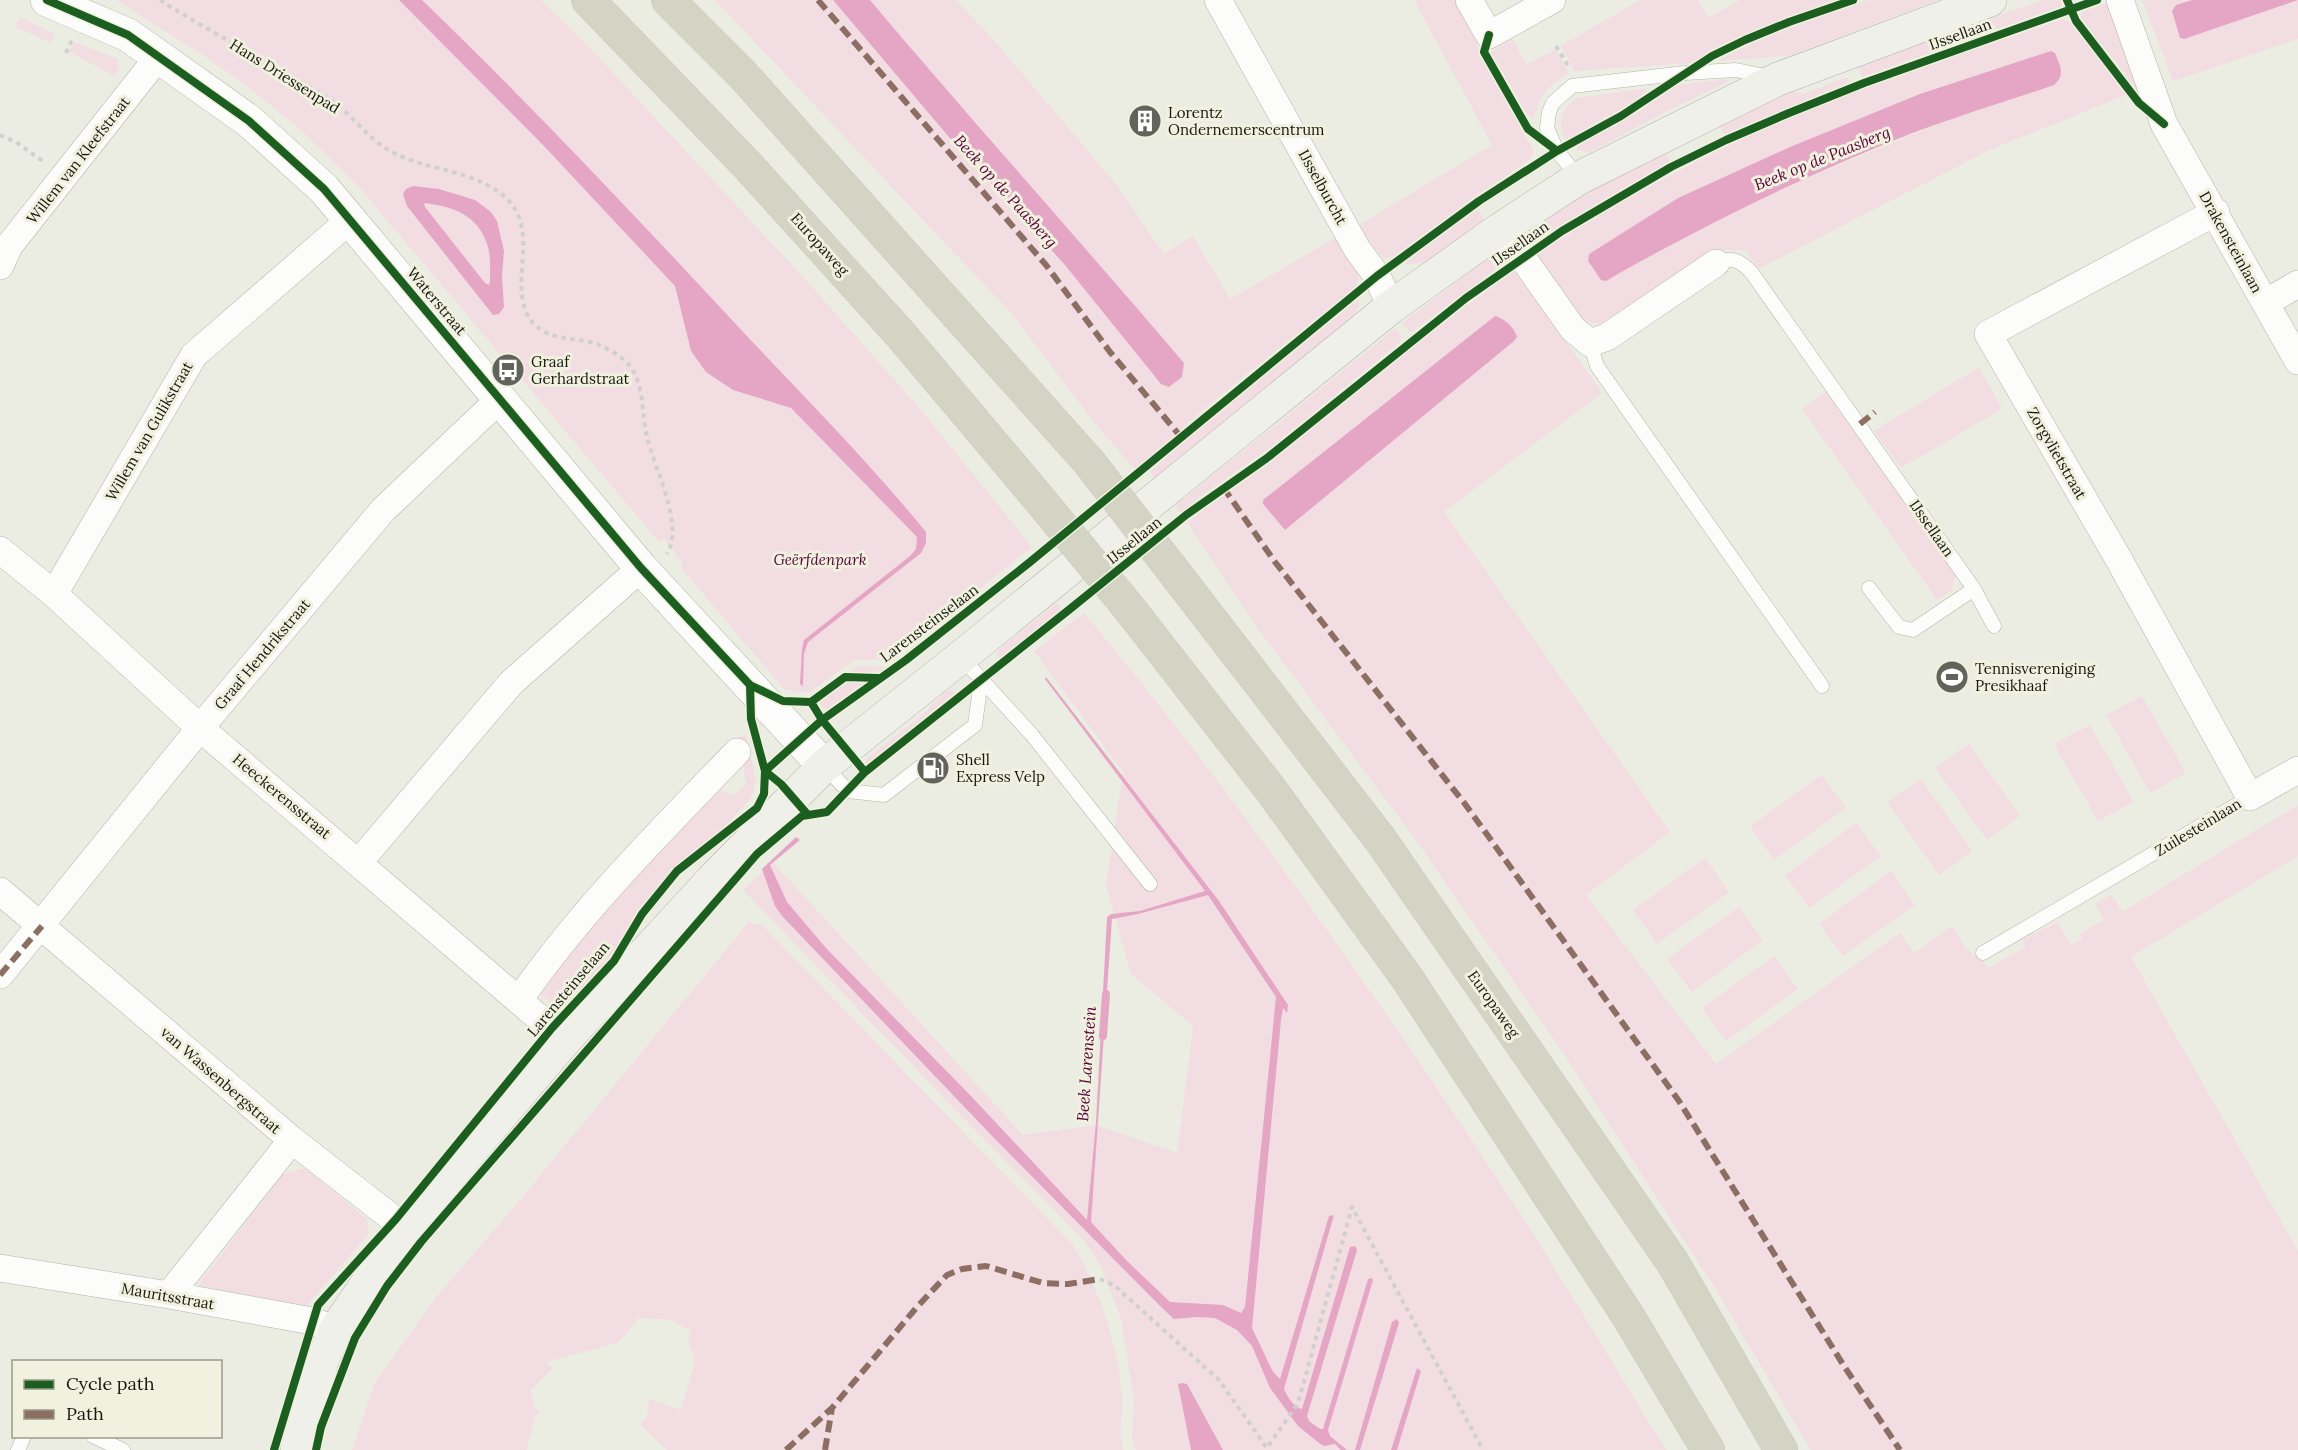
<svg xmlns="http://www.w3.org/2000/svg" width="2298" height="1450" font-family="Lora,serif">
<rect width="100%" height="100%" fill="#ecede2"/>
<path fill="#f2dde3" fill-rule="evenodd" d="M116 0H541L590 48 805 279 922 411 1032 547 894 657 886 660H854L811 691 801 693 784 689 681 568 682 562 663 538 659 542 359 187 301 130 247 86 203 55Z
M715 0H833L948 136 1065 265 949 93 870 0H956L999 46 1115 183 1164 254 1193 236 1230 299 1337 237C1345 251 1363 271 1357 286L1212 402 1135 470 1093 421 1012 314Z
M1414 0H1456L1478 41V53L1532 148 1533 154 1528 161 1479 194 1393 257 1384 258 1375 250 1359 225 1492 145Z
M1640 0H1698L1708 18 1740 0H1835L1742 35 1691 63 1574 71 1561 46Z
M1870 0H1939L1788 56 1717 61C1765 35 1818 16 1870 0Z
M2043 0H2061L2062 6 1862 77 1857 65Z
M2142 0H2192L2176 5 2172 11 2180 38 2184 39 2298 0V39L2173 81Z
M2109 2 2143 98 2081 18 2082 12Z
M20 17 55 34 51 43 16 27Z
M2063 19 2070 22 2126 95 1992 149 1758 269 1746 250H1725L1620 316C1605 324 1590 328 1577 314L1537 254C1608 208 1682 166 1760 131 1858 87 1961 54 2063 19ZM2055 53 2062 73 1802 180 1718 219 1606 281C1596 274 1587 267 1589 254L1678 198 1790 147Z
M1512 39 1527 64 1556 49 1569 73C1549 84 1538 98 1534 120L1527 114 1491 52Z
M74 42 118 59 119 68 114 76 69 52Z
M1847 77 1850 82 1724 135 1719 123 1792 91 1803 94Z
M1726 79 1730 81 1667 111 1590 152 1577 150 1578 146 1640 111 1677 85Z
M1649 88 1637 100 1568 139H1565C1557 122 1562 109 1577 98Z
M1664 150 1670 161 1532 242 1533 231 1537 224 1605 182Z
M1478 209 1485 220 1426 262 1405 265V262Z
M1497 257H1502L1507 261 1413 331H1409L1402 323 1485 261Z
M1516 269 1602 393 1444 512 1670 832 1586 895 1716 1064 1900 933 1914 953 1953 926 1966 949 1980 958 1988 968 2026 947 2022 940 2057 922 2072 945 2083 939 2079 934 2104 920 2095 904 2112 894 2122 912 2298 805V856L2131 957 2298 1251V1450H1811L1713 1285 1566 1057 1413 836 1259 630 1187 522 1267 465 1425 337ZM1495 316 1502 318 1285 529 1263 500Z
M1359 299 1358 307 1351 320 1155 479 1150 472 1213 416Z
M1396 328 1401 336 1399 343 1274 445 1201 496 1181 513 1175 506Z
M1979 367 2002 409 1901 468 1874 431Z
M1828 390 1957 573 1951 591 1937 600 1802 409Z
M1057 603 1061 609 1003 658 997 657 998 651 1003 646Z
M1084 613C1162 705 1235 803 1306 901 1386 1012 1464 1125 1537 1240 1581 1310 1623 1380 1666 1450H1223L1187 1384 1186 1418 1191 1450H1136L1132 1438 1134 1400 1121 1319 1101 1267 1083 1239 972 1127 743 890 773 862 1023 1135 1096 1125 1177 1153 1193 1026 1131 974 1106 885 1123 772 1034 651Z
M856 666 889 667C873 675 858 671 843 677Z
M856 680H861L863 684 826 710 819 702 845 682Z
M952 690 957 695 956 699 871 764 865 763 866 759 920 717 946 691Z
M2142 696 2186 773 2150 793 2106 715Z
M2090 725 2134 802 2098 821 2054 744Z
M746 735 756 781 751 798 714 839 685 859 640 909 622 944 565 1009 558 1010 537 991 571 950 715 789 721 790 734 796 746 783 743 763 734 742 739 737Z
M1969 744 2020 816 1987 840 1935 768Z
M1822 775 1846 808 1774 860 1750 826Z
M1921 779 1972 851 1939 875 1887 802Z
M1856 823 1881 856 1809 908 1785 875Z
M1705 858 1729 892 1657 944 1633 910Z
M1891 871 1915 905 1843 956 1819 924Z
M1739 907 1763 940 1692 992 1667 959Z
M749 922 762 925 1073 1245C1101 1293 1118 1345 1122 1399 1123 1417 1118 1433 1123 1450H667L640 1424 647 1416 649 1399 681 1410 695 1361 688 1342 691 1331 670 1320 639 1318 618 1343 546 1362 553 1368 530 1391 535 1407 540 1413 535 1415 527 1450H352L374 1384 437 1296 515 1206Z
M1774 956 1798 989 1726 1041 1702 1008Z
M305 1168 367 1219 369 1233 305 1308 198 1285 283 1174Z"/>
<path fill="#e5a6c5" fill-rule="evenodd" d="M399 0H422C534 108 640 221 746 335 807 400 870 463 926 532V543L921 553 808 642 804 653 803 686 800 684 802 649 804 640 910 556 916 549 917 537 791 408 733 390 706 372 691 351 675 286 543 145Z
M833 0H870C973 122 1080 241 1184 363L1182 377 1169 387 1161 384 1065 265 948 136Z
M2192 0H2298L2184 39 2180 38 2172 11 2176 5Z
M2051 51 2055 53C2060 66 2066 74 2054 85 2008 101 1961 115 1915 132 1808 174 1705 224 1606 281L1601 280 1588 261 1589 254 1678 198 1790 147 1920 94Z
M413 186 439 189 475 200 491 212 497 221 504 251 502 276 504 307 499 314 493 315 407 206 403 194 406 189ZM424 203C452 206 478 215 487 244 491 255 490 270 490 281L489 285 485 283 425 207Z
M1495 316C1504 318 1514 327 1517 337L1514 341 1285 530 1263 504V500Z
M1046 677 1219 901 1288 1005 1287 1013 1283 1008 1281 1020 1252 1328 1273 1372 1280 1379 1329 1216 1334 1215 1284 1389C1287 1397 1295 1408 1302 1409L1350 1247 1355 1246 1357 1250 1307 1416 1309 1421 1320 1429H1323L1368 1279 1372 1278 1373 1280 1328 1430 1330 1436 1347 1450H1341L1335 1444 1324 1446 1319 1443 1298 1426 1270 1388 1252 1346 1237 1330 1215 1318 1197 1317 1174 1319 1159 1305 994 1138 783 917 775 906 762 869 796 837 800 840 770 865 787 902 826 948 971 1096 1087 1220 1096 1122 1107 917 1111 914 1140 911 1205 891 1045 679ZM1208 895 1276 997 1245 1307 1241 1313 1223 1305 1170 1302 1127 1261 1091 1222 1112 919 1138 914Z
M1397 1319 1399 1323 1360 1450H1355L1392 1322Z
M1417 1368 1421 1371 1397 1450H1391Z
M1182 1383 1187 1384 1223 1450H1191L1178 1384Z"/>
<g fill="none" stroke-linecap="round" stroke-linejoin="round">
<path stroke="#e5a6c5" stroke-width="8" d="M1103 1036 1106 994"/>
<g stroke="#b3b3ac" stroke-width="15">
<path id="service" d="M1579 178 1557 151 1547 128 1549 112 1553 103 1572 86 1685 73 1736 70 1770 77
M1716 263C1732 256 1741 261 1752 273L1974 589 1994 626
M1590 343 1597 366 1822 686
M1869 588 1899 627 1913 630 1974 589
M961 657 1032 735 1150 884
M824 766 848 791 884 795 975 725 981 680
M1983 953 2250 797
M93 1436 123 1450
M18 1450 24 1436"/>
</g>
<g stroke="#b3b3ac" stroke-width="28">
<path id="minor" d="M1218 0 1357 249 1377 276 1391 307
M1469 0 1489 35 1552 0
M2120 0 2164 124 2298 361
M2216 212 1988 334 2118 558 2250 797 2298 770
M1499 230 1522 257 1573 329 1590 343 1607 337 1716 263
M0 266 9 246 159 56
M2265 303 2298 284
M0 550 54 594 200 728 565 1040
M54 594 194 355 351 219
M359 862 511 683 641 568
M0 891 292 1140 405 1228
M0 975 200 728 383 510 501 398
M519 1000C582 909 661 831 737 752
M0 1268 169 1295 312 1321 336 1329
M169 1295 292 1140"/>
</g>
<g stroke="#b3b3ac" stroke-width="34">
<path id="tertiary" d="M47 0 128 35 249 121 324 189 641 568 824 766"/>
</g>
<g stroke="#b3b3ac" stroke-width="34">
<path id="secondary" d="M297 1450 322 1361 336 1329 405 1228 565 1040 712 880 824 766 961 657 1391 307 1499 230 1579 178 1778 79 1990 0"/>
</g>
<g stroke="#cacac5" stroke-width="34">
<path id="motorway" d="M588 0 749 167 901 335 1040 500
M668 0 742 74 1089 462
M1178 577 1380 839 1673 1263 1781 1450
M1129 608 1271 790 1407 978 1628 1316 1708 1450"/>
</g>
<path stroke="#d0d0ce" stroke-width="4" stroke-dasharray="4.5 4.5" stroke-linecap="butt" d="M160 0C216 36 276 65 332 101 353 115 367 138 390 151 424 170 468 169 500 193 544 225 508 280 528 316 543 342 572 336 597 344 606 348 616 353 624 360 645 377 641 412 647 436 653 466 685 525 667 554
M1556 46 1569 67
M66 53 72 40
M0 135 16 142 44 162
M1100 1279 1114 1285 1219 1380 1267 1448 1298 1403 1352 1207 1483 1450"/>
<use href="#service" stroke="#fcfcfb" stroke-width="14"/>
<use href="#minor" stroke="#fcfcfb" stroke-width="27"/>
<use href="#tertiary" stroke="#fcfcfb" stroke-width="33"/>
<use href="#secondary" stroke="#eff0ea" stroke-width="33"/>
<use href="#motorway" stroke="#d4d4c5" stroke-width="33"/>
<g stroke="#cacac5" stroke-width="34" stroke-linecap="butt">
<path id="motorway-bridge" d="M1089 462 1178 577
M1040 500 1129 608"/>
</g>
<use href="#motorway-bridge" stroke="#d4d4c5" stroke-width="33"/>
<path stroke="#8d6e63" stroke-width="6" stroke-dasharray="12 6" stroke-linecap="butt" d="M818 0 1046 265 1110 352 1181 437
M1860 424 1875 412
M1223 487 1275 562 1465 804 1679 1101 1844 1366 1900 1450
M0 975 42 926
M786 1450 832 1408 917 1307 947 1275 962 1269 986 1266 1043 1283 1068 1284 1100 1279
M825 1450 832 1408"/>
<g stroke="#f0f1de" stroke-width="11">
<path id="cycleway" d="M47 0 128 35 249 121 324 189 641 568 750 685 783 701 811 702 845 677 878 678
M2067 0 2076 21 2139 103 2164 124
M1489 35 1484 52 1528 129 1557 151
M750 685 751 719 765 771 781 784 808 815
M811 702 822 720 865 772
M274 1450 318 1305 396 1219 552 1028 614 961 642 914 677 871 757 808 764 794 765 771 822 720 906 660 1030 562 1377 276 1479 201 1557 151 1621 116 1712 56 1745 40 1789 22 1853 0
M316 1450 321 1427 355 1338 387 1286 421 1242 757 854 802 816 827 812 865 772 1070 609 1186 515 1267 458 1466 298 1562 231 1671 167 1726 140 1789 113 1864 83 2097 0"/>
</g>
<use href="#cycleway" stroke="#1b5e20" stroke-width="8"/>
</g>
<defs>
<g id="building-disc" transform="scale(1.725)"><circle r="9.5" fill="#62635b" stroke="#f0f1de"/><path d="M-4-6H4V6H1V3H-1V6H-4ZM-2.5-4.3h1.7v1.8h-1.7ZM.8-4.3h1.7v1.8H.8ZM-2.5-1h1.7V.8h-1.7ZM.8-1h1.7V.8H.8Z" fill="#fff"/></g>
<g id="bus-disc" transform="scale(1.725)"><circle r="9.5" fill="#62635b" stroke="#f0f1de"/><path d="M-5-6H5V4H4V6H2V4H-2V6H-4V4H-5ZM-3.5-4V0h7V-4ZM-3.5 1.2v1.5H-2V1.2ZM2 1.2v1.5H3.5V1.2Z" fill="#fff"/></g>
<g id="stadium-disc" transform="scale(1.725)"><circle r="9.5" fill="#62635b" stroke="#f0f1de"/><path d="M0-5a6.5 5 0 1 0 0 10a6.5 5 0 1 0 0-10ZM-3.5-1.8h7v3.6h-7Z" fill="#fff"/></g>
<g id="fuel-disc" transform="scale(1.725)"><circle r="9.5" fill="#62635b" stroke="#f0f1de"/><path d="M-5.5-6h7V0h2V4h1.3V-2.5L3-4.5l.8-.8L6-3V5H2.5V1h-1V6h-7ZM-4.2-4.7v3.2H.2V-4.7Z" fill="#fff"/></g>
</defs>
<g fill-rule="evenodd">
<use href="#building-disc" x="1145" y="121"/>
<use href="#bus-disc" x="508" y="370"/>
<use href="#stadium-disc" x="1952" y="677"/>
<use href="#fuel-disc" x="933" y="768"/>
</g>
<g text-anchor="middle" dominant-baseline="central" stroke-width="6" stroke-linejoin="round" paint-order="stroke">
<g font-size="15" fill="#181812" stroke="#f0f1de">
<text transform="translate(1960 34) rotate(-20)">IJssellaan</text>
<text transform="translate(285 76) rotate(32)">Hans Driessenpad</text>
<text transform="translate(78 160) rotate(-52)">Willem van Kleefstraat</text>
<text transform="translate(1323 187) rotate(61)">IJsselburcht</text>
<text transform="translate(2231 242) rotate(61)">Drakensteinlaan</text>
<text transform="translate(1520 243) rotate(-35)">IJssellaan</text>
<text transform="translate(820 244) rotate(48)">Europaweg</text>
<text transform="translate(437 301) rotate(50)">Waterstraat</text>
<text transform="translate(149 431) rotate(-60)">Willem van Gulikstraat</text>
<text transform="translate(2057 453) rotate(60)">Zorgvlietstraat</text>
<text transform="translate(1932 528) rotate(55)">IJssellaan</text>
<text transform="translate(1134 540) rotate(-39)">IJssellaan</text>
<text transform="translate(929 623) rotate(-37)">Larensteinselaan</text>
<text transform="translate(262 654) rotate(-50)">Graaf Hendrikstraat</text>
<text transform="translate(282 796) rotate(40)">Heeckerensstraat</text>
<text transform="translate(2198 827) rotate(-31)">Zuilesteinlaan</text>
<text transform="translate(568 989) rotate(-50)">Larensteinselaan</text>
<text transform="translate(1494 1004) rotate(55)">Europaweg</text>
<text transform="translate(221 1080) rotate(41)">van Wassenbergstraat</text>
<text transform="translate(168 1296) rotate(10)">Mauritsstraat</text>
</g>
<g font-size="15" fill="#181812" stroke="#f0f1de" text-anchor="start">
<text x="1168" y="112">Lorentz<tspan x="1168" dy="17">Ondernemerscentrum</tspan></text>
<text x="531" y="361">Graaf<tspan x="531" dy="17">Gerhardstraat</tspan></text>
<text x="1975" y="668">Tennisvereniging<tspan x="1975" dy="17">Presikhaaf</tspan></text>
<text x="956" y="759">Shell<tspan x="956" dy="17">Express Velp</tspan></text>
</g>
<g font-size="15" font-style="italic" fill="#59053d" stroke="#f0f1de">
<text x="820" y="559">Geërfdenpark</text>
</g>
<g font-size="16" font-style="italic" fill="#58033c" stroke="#f0f1de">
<text transform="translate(1822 158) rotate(-22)">Beek op de Paasberg</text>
<text transform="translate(1006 191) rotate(48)">Beek op de Paasberg</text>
<text transform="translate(1086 1064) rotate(-86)">Beek Larenstein</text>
</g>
</g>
<rect x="12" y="1360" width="210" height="78" fill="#f0f1de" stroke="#9a9a8c" stroke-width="1.5"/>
<rect x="24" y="1380" width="30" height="9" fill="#1b5e20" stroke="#9a9a8c" stroke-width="1.5"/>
<text x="66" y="1390" font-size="18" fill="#181812">Cycle path</text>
<rect x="24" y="1410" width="30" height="9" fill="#8d6e63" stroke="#9a9a8c" stroke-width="1.5"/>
<text x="66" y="1420" font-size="18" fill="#181812">Path</text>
</svg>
